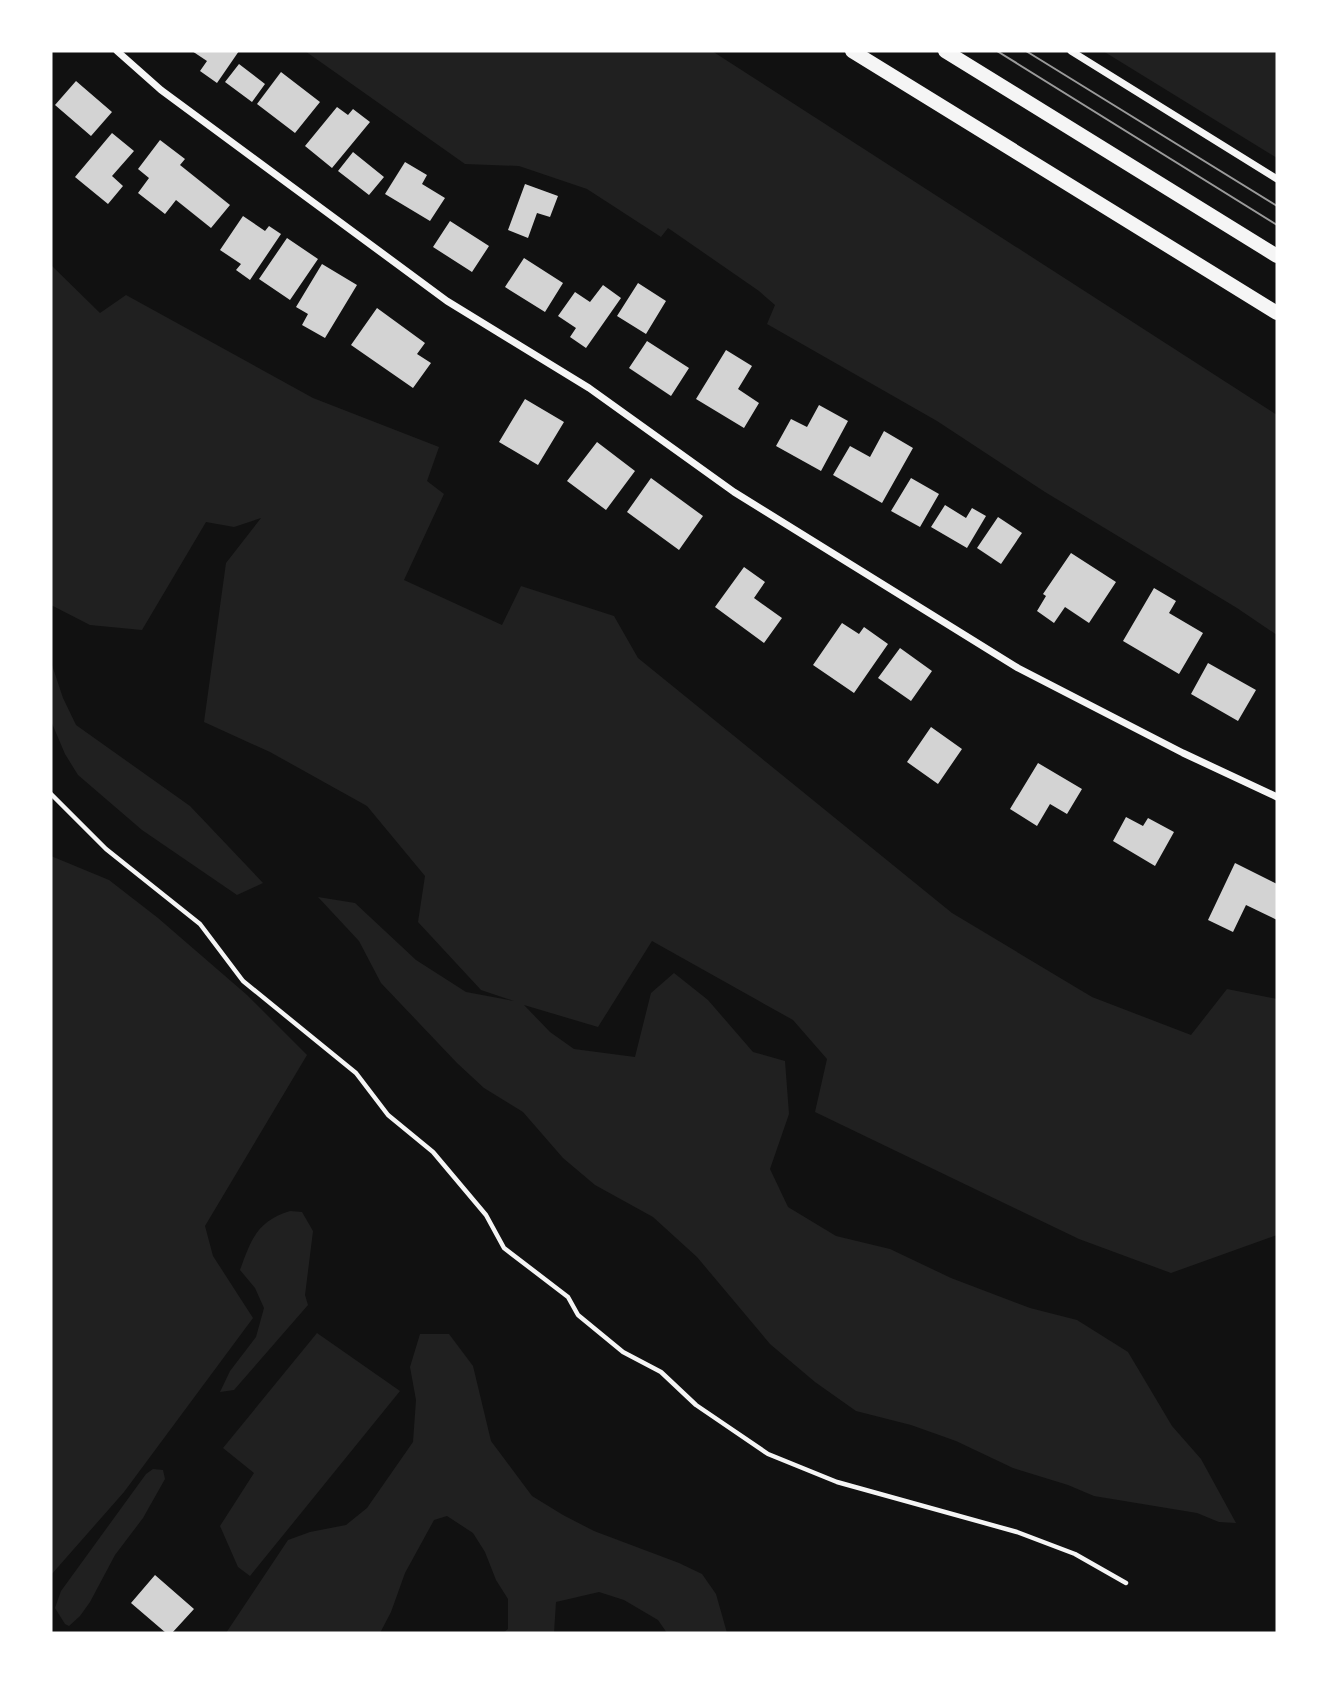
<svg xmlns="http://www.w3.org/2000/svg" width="1328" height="1684" font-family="Roboto,sans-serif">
<rect width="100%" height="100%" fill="#111"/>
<path fill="#202020" d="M305 51H712L1277 415V635L1237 608 1045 492 937 421 767 324 775 305 759 291 668 228 661 237 587 189 519 166 465 164Z
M1103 51H1277V158Z
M51 265 100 313 126 295 313 398 439 447 427 481 444 494 404 580 502 625 521 586 614 616 638 658 952 913 1092 997 1191 1035 1227 989 1277 999V1235L1171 1273 1079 1239 815 1112 827 1059 793 1020 652 941 598 1027 524 1005 550 1032 574 1049 635 1057 651 993 674 973 708 1000 753 1052 785 1061 789 1114 770 1169 788 1207 836 1236 890 1249 951 1278 1030 1308 1077 1320 1128 1352 1172 1426 1201 1459 1236 1523 1219 1522 1197 1513 1094 1496 1068 1485 1013 1468 956 1441 911 1425 856 1411 815 1382 770 1344 697 1257 653 1217 595 1185 563 1158 523 1112 484 1088 457 1063 381 983 359 941 318 897 355 903 416 960 466 992 514 1001 481 990 418 922 425 876 367 806 270 752 204 722 226 563 261 518 234 527 206 522 142 630 90 625 51 605Z
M51 662 63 698 76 725 190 806 263 883 237 895 142 830 78 775 65 754 51 721Z
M51 856 109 880 158 918 247 995 307 1055 205 1226 213 1256 253 1318 124 1492 51 1575Z
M290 1211 302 1212 313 1231 305 1295 308 1305 234 1390 220 1392 230 1371 256 1337 264 1308 255 1288 240 1270C251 1240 257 1221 290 1211Z
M317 1333 400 1391 250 1576 238 1567 220 1526 254 1473 223 1448Z
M420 1334H449L473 1366 491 1441 532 1496 563 1515 594 1531 679 1563 702 1574 716 1594 727 1633H667L658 1620 624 1600 599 1592 556 1602 554 1633H503L508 1629V1599L496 1580 485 1552 473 1533 447 1516 434 1520 405 1573 391 1612 380 1633H226L288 1540 310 1532 346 1525 367 1508 413 1442 416 1400 410 1367Z
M153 1469 163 1470 165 1479 143 1518 115 1555 90 1602 80 1616 69 1626 65 1624 55 1608 61 1591 146 1474Z"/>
<path fill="#d3d3d3" d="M192 51H239L217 83 200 71 207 61Z
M239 64 265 84 252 102 225 82Z
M281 72 320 102 295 133 257 104Z
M76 81 112 112 91 136 55 105Z
M337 107 348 115 353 109 370 122 332 168 305 146Z
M112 133 134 151 112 176 123 186 108 204 75 177Z
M160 140 185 159 180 165 230 205 211 228 176 200 165 214 138 193 149 178 138 169Z
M353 152 384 177 369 195 338 171Z
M405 162 427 175 422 184 445 198 430 221 385 194Z
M525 184 558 196 550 217 537 213 528 238 508 230Z
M243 216 265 231 269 226 281 234 250 280 236 270 241 264 220 250Z
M450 221 489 246 472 272 433 247Z
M287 238 318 259 290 300 259 279Z
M524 258 563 283 545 312 505 287Z
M322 264 357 285 325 338 302 325 308 314 296 307Z
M638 283 666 301 646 334 617 316Z
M603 285 621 298 586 348 570 337 576 328 558 316 575 292 590 302Z
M377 308 425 343 417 354 431 363 413 388 351 345Z
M647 341 689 368 671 396 629 368Z
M726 350 752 366 738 389 759 403 744 428 696 399Z
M525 399 564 422 538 465 499 442Z
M819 405 848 421 821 471 776 446 791 419 807 427Z
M884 431 913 448 882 503 833 475 850 446 870 457Z
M597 442 635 471 606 510 567 481Z
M651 478 703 516 679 550 627 512Z
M911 478 939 494 920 527 891 511Z
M945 505 966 518 972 508 986 516 967 548 931 527Z
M998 517 1022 533 1001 564 977 548Z
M1071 553 1116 582 1089 623 1065 607 1054 623 1037 611 1046 596 1043 594Z
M744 567 765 582 754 598 782 618 764 643 715 607Z
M1154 588 1176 601 1169 613 1203 633 1179 674 1123 641Z
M842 623 859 634 864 627 888 644 854 693 813 665Z
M900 648 932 671 911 701 878 678Z
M1208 663 1256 690 1238 721 1191 694Z
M931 727 962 749 938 784 907 762Z
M1038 763 1082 789 1067 814 1050 804 1037 826 1010 809Z
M1126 817 1143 826 1148 818 1174 832 1155 866 1113 841Z
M1235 863 1277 884V920L1246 905 1233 932 1208 920Z
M155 1575 194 1609 172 1633H166L131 1603Z"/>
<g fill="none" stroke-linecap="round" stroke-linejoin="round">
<path stroke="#f5f5f5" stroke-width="4.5" d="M51 794 106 849 200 924 243 981 356 1073 388 1115 433 1152 486 1215 504 1248 568 1297 578 1315 623 1352 661 1372 696 1405 768 1454 837 1482 1017 1532 1075 1554 1126 1583"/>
<path stroke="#f5f5f5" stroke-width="7" d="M117 51 161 90 447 301 589 388 734 492 1018 668 1183 753 1277 797
M1071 51 1277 179"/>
<path stroke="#f5f5f5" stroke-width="14" d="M852 51 1277 313
M945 51 1277 256"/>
<path stroke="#9a9a9a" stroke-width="2" d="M997 51 1277 225
M1026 51 1277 206"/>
</g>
<rect width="1328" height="1684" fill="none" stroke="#ffffff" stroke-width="105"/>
</svg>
